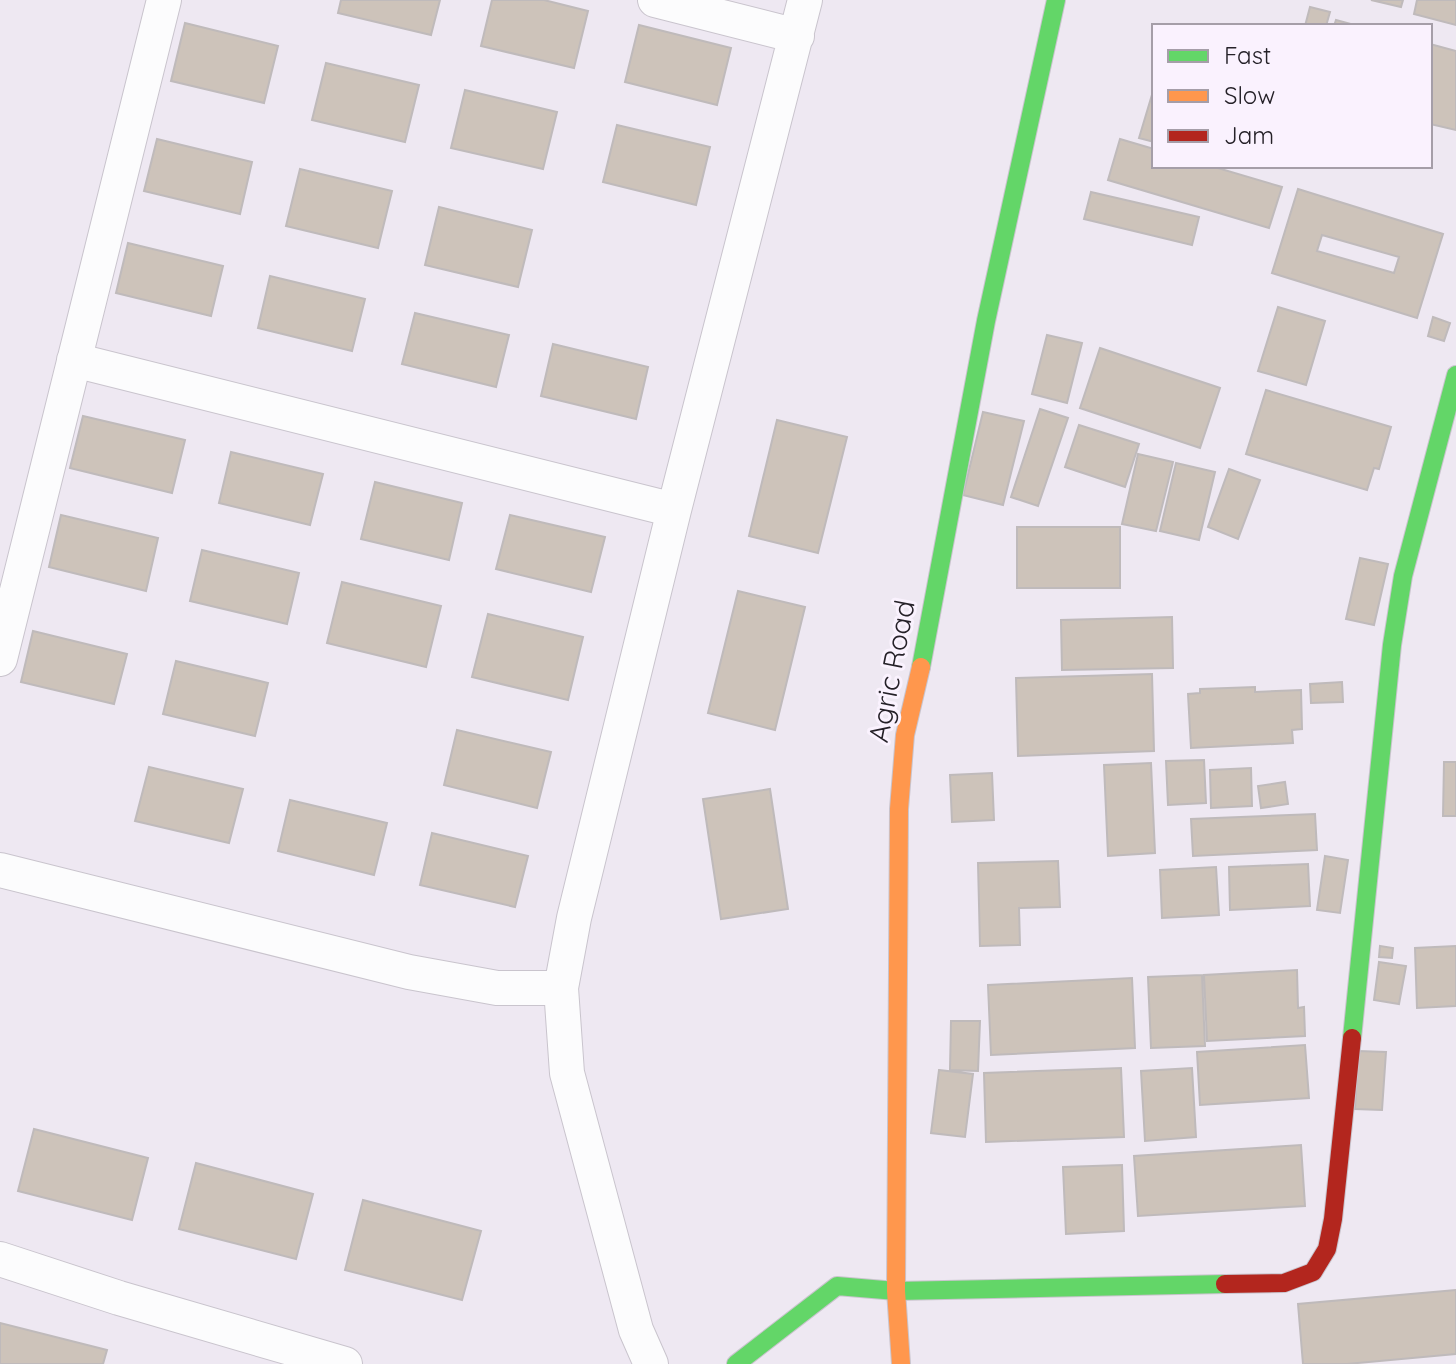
<svg xmlns="http://www.w3.org/2000/svg" width="1456" height="1364" font-family="Quicksand,sans-serif">
<rect width="100%" height="100%" fill="#eee8f2"/>
<path fill="#cdc3ba" stroke="#bfbabb" stroke-width="2" fill-rule="evenodd" d="M341 0H440L431 35 338 13Z
M492 0H544L588 11 574 68 481 46Z
M1371 0H1403L1401 7Z
M1417 0H1456V25L1414 14Z
M1310 7 1330 12 1326 26H1305Z
M1336 20 1358 26H1334Z
M185 23 278 46 264 103 171 81Z
M639 25 731 48 717 105 625 82Z
M1430 44 1456 51V130L1430 124Z
M326 63 419 85 405 142 312 120Z
M1154 88V142L1139 138Z
M465 90 557 112 543 169 451 148Z
M617 125 710 147 696 205 603 182Z
M157 139 252 162 240 214 144 191Z
M1120 139 1154 149V166H1211L1282 187 1269 228 1108 180Z
M300 169 392 191 378 248 286 226Z
M1298 189 1443 234 1417 318 1272 273ZM1322 235 1399 257 1394 273 1317 251Z
M1091 192 1199 217 1192 245 1084 219Z
M439 207 532 230 518 287 425 265Z
M128 243 223 266 211 316 116 293Z
M270 276 365 299 352 351 258 328Z
M1278 307 1325 321 1306 385 1258 371Z
M415 313 509 335 496 387 402 364Z
M1433 317 1450 323 1444 341 1428 336Z
M1047 335 1082 343 1067 403 1032 394Z
M553 344 648 367 636 419 541 396Z
M1100 348 1220 388 1200 448 1080 408Z
M1266 390 1391 427 1379 469 1374 468 1367 490 1246 454Z
M1040 409 1068 418 1038 506 1011 497Z
M983 412 1024 421 1003 505 963 495Z
M83 416 185 440 172 493 70 468Z
M777 420 847 437 818 553 749 536Z
M1079 425 1139 444 1125 487 1065 467Z
M231 452 323 474 310 525 219 503Z
M1138 454 1173 462 1156 531 1122 524Z
M1176 463 1215 472 1199 540 1160 531Z
M1229 469 1260 480 1238 539 1208 527Z
M375 482 462 503 449 560 361 539Z
M61 515 158 538 146 591 49 567Z
M510 515 605 537 591 592 496 569Z
M1017 527H1120V588H1017Z
M202 550 299 573 287 624 190 601Z
M1360 558 1388 564 1374 625 1346 619Z
M342 582 441 606 426 667 327 643Z
M738 591 805 607 775 730 708 713Z
M488 614 583 637 568 700 472 677Z
M1172 617 1173 668 1062 670 1061 620Z
M33 631 127 654 114 704 21 682Z
M176 661 268 683 255 736 163 714Z
M1152 674 1154 751 1018 756 1016 678Z
M1342 682 1343 702 1311 703 1310 684Z
M1255 687V692L1301 690 1302 729 1292 730 1293 743 1191 748 1188 694 1200 693V689Z
M457 730 551 752 537 808 444 785Z
M1204 760 1206 803 1168 805 1166 761Z
M1444 762H1456V816H1443Z
M1151 763 1155 853 1108 856 1104 765Z
M149 767 243 789 229 843 135 821Z
M1251 768 1252 806 1211 808 1210 770Z
M992 773 994 820 952 822 950 775Z
M1285 782 1288 804 1261 808 1258 786Z
M770 789 788 909 721 919 703 799Z
M290 800 387 823 374 875 278 851Z
M1315 814 1317 850 1193 856 1191 819Z
M432 833 528 856 515 907 420 885Z
M1325 856 1348 860 1340 913 1317 910Z
M1058 861 1060 907 1019 908 1020 945 980 946 978 863Z
M1308 864 1310 906 1230 910 1229 867Z
M1216 867 1219 915 1162 918 1160 870Z
M1380 946 1393 948 1392 958 1379 957Z
M1456 946V1006L1417 1008 1415 948Z
M1379 962 1406 966 1399 1004 1374 1000Z
M1297 970 1298 1008 1304 1007 1305 1036 1207 1041 1204 975Z
M1202 975 1205 1046 1151 1048 1148 977Z
M1132 978 1135 1048 991 1055 988 985Z
M951 1021H980L978 1071 950 1070Z
M1305 1045 1309 1098 1200 1105 1197 1052Z
M1358 1051 1386 1052 1382 1110 1355 1109Z
M1121 1068 1124 1137 986 1142 984 1073Z
M1192 1068 1196 1137 1145 1141 1141 1071Z
M939 1070 973 1074 965 1137 931 1133Z
M34 1129 148 1158 132 1220 18 1191Z
M1301 1145 1305 1206 1138 1216 1134 1156Z
M196 1163 313 1194 296 1259 179 1229Z
M1122 1165 1124 1231 1066 1234 1063 1167Z
M363 1200 481 1231 462 1300 345 1270Z
M1456 1290V1354L1347 1364H1303L1298 1304Z
M0 1323 107 1350 103 1364H0Z"/>
<g fill="none" stroke-linecap="round" stroke-linejoin="round">
<g stroke="#c9c4cd" stroke-width="36">
<path id="street" d="M655 0 797 36
M74 360 674 510
M0 659 164 0
M0 870 409 972 497 988H561
M0 1259 119 1298 345 1364
M651 1364 636 1330 567 1073 561 988 574 918 674 510 805 0"/>
</g>
<g stroke="#c9c4cd" stroke-width="20">
<path id="fast" d="M921 667 986 321 1056 0
M1352 1038 1392 645 1403 576 1456 375
M736 1364 837 1286 896 1291 1225 1284"/>
</g>
<g stroke="#c9c4cd" stroke-width="20">
<path id="slow" d="M901 1364 896 1291 899 809 905 735 921 667"/>
</g>
<g stroke="#c9c4cd" stroke-width="20">
<path id="jam" d="M1225 1284 1284 1283 1313 1272 1327 1249 1333 1219 1352 1038"/>
</g>
<use href="#street" stroke="#fcfcfd" stroke-width="34"/>
<use href="#fast" stroke="#63d668" stroke-width="18"/>
<use href="#slow" stroke="#ff974d" stroke-width="18"/>
<use href="#jam" stroke="#b3261e" stroke-width="18"/>
</g>
<g text-anchor="middle" dominant-baseline="central" stroke-width="6" stroke-linejoin="round" paint-order="stroke">
<g font-size="28" fill="#252128" stroke="#faf2fe">
<text transform="translate(891 671) rotate(-79)">Agric Road</text>
</g>
</g>
<rect x="1152" y="24" width="280" height="144" fill="#faf2fe" stroke="#a59ea8" stroke-width="2"/>
<rect x="1168" y="50" width="40" height="12" fill="#63d668" stroke="#a59ea8" stroke-width="2"/>
<text x="1224" y="64" font-size="24" fill="#252128">Fast</text>
<rect x="1168" y="90" width="40" height="12" fill="#ff974d" stroke="#a59ea8" stroke-width="2"/>
<text x="1224" y="104" font-size="24" fill="#252128">Slow</text>
<rect x="1168" y="130" width="40" height="12" fill="#b3261e" stroke="#a59ea8" stroke-width="2"/>
<text x="1224" y="144" font-size="24" fill="#252128">Jam</text>
</svg>
